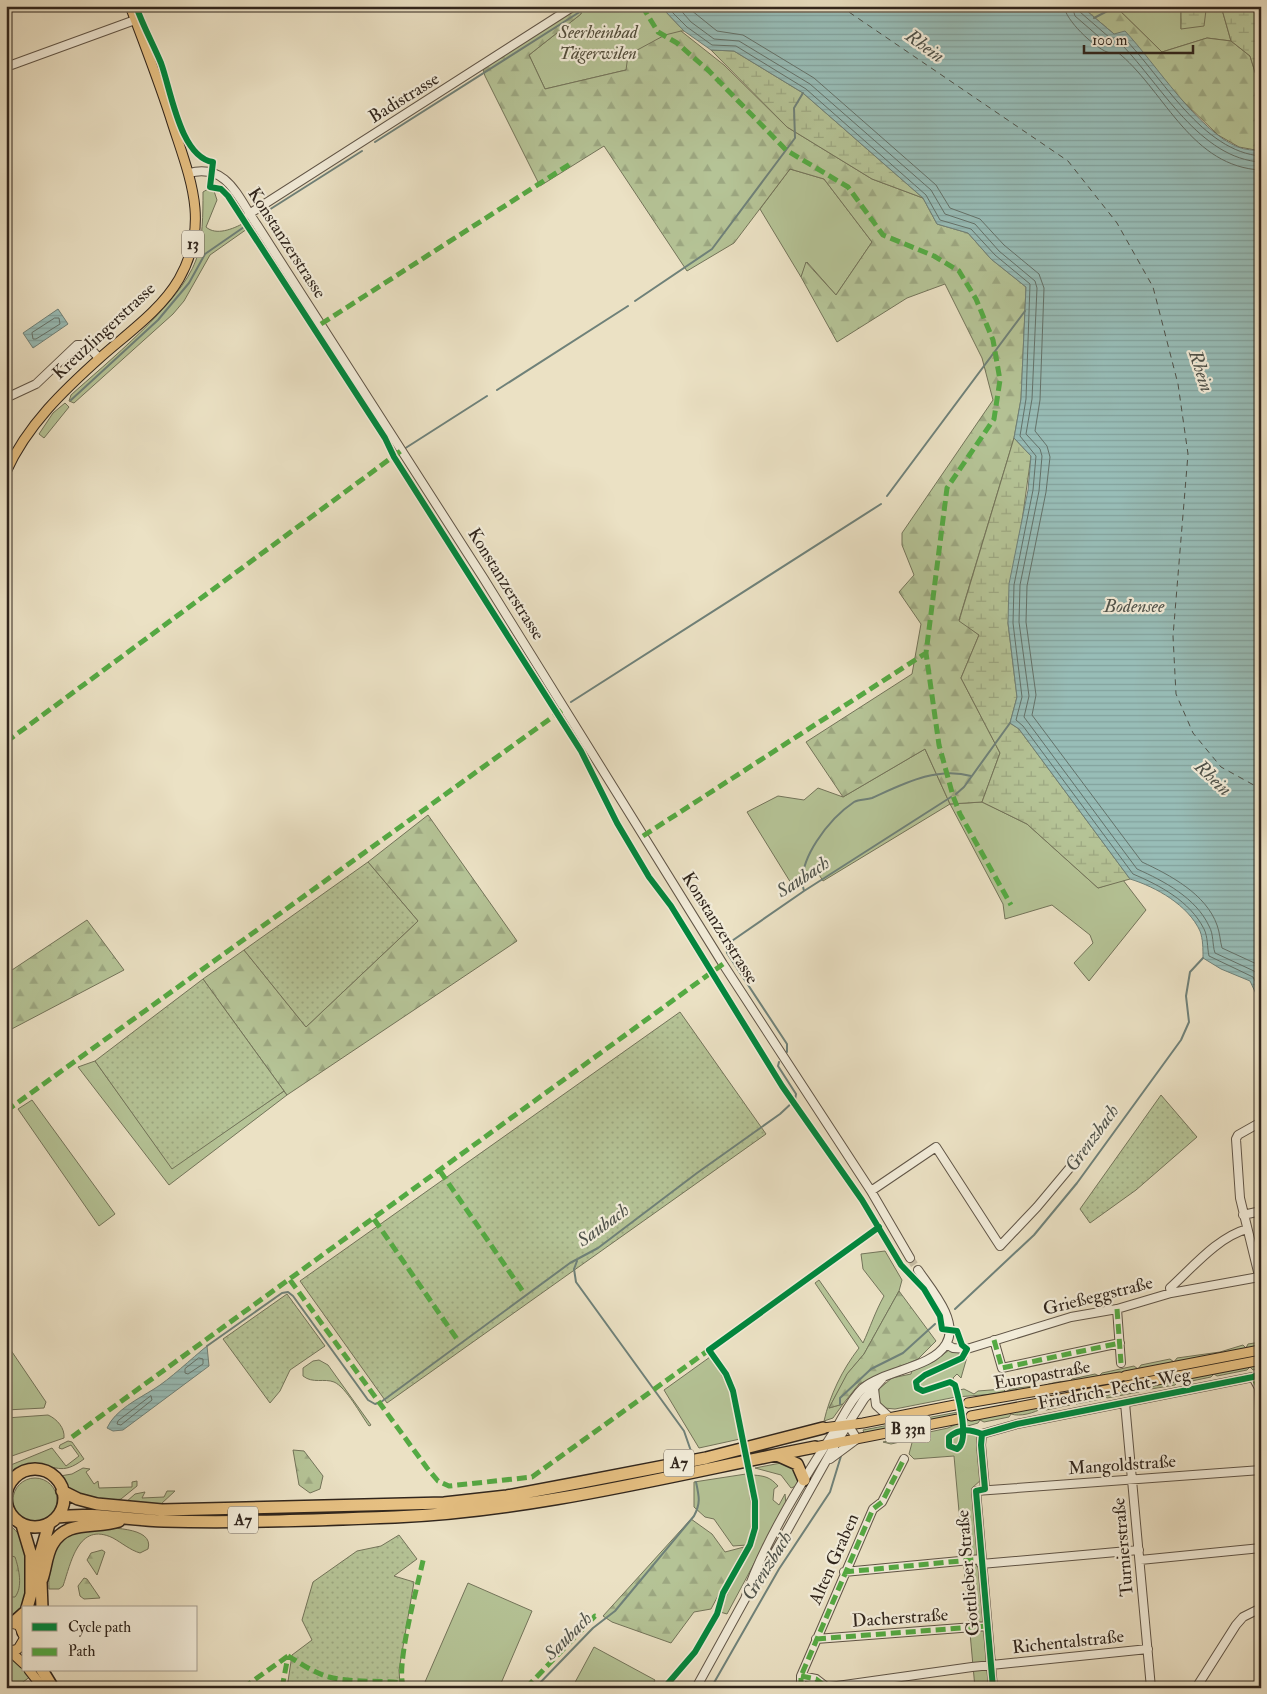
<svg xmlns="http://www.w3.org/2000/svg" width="1267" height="1694" font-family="'IM FELL Double Pica',serif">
<defs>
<pattern id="forest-firs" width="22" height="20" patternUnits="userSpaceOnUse" patternTransform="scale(1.25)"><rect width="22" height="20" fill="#b5c396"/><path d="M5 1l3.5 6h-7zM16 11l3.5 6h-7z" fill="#9ca781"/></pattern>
<pattern id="wetland-marsh" width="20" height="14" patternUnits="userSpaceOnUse" patternTransform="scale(1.25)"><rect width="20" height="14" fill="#b5c396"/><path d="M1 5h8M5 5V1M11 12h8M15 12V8" fill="none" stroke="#9ca781"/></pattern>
<pattern id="garden-dots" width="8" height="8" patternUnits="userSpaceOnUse" patternTransform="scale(1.25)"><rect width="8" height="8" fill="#b5c396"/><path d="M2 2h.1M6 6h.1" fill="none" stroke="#9ca781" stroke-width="1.8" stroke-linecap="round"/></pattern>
<pattern id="water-rules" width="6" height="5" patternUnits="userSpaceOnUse" patternTransform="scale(1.25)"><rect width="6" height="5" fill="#98bdb7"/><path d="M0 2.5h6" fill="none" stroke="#83a29d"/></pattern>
</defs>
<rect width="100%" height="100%" fill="#ebe1c4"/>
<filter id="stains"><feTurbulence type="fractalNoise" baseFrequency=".004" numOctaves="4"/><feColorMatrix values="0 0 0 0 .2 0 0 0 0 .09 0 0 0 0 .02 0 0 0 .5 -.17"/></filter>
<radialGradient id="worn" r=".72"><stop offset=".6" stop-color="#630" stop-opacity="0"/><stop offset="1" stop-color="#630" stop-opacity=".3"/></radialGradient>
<path fill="#b5c396" stroke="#73745a" d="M581 6H665L666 12 684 31H681L626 70 545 89 529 55 581 14Z
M1115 6H1181V29L1205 9 1221 6 1231 41 1207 38 1162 52Z
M790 169 824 179 872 242 836 295 807 262 801 277 760 209Z
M208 189 214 191 217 200 206 227C216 236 233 229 244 223L247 229 210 255 184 301 173 314 74 403 69 401 71 395C105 364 181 303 196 260 203 239 203 214 203 192Z
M65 403 69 407 44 438 39 434 53 413Z
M925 749 950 804 982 802 1027 824 1098 888 1123 880 1146 910 1089 981 1074 963 1093 943 1090 935 1052 905 1005 919 1003 904 950 804 823 881 818 873 794 888 747 812 778 796 804 800 818 788 843 797Z
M95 1061 172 1168 284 1091 287 1095 169 1185 78 1067Z
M32 1100 115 1214 99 1226 18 1109Z
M885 1251 902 1280 899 1291 864 1354 848 1373 829 1408 843 1404 833 1418 824 1421C830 1395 842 1370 859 1348L815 1283 819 1280 863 1343C870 1328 875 1312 884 1296L863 1269 861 1254Z
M1261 1342V1346L1069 1383 1008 1393 956 1397 895 1409 884 1408 878 1401 879 1389 892 1378 911 1374 912 1370 933 1362 949 1350 962 1353 961 1356 916 1379 914 1383 916 1390 923 1392 950 1384 954 1391 964 1389 974 1394 978 1391 1003 1389 1006 1392 1010 1389 1034 1386 1036 1388C1048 1384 1058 1381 1070 1381L1072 1379 1095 1374 1099 1376 1102 1373 1134 1366 1138 1369 1141 1365 1170 1359 1174 1362 1177 1358 1220 1352 1243 1345 1246 1348 1248 1344Z
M6 1343 46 1402 44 1408 6 1410Z
M710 1357C732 1386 733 1405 740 1439L699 1448 664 1390Z
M967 1357 961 1378 957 1374 953 1378 954 1380 948 1379 924 1389 918 1386 921 1378Z
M319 1360 328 1365 371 1425 369 1426C361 1415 346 1387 334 1382 324 1378 313 1384 303 1376V1368L313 1361Z
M1261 1364V1368L1253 1370 1250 1367 1247 1370 1217 1376 1214 1374 1211 1377 1182 1383 1179 1381 1175 1385 1145 1390 1143 1388 1139 1392 1107 1398 1104 1396 1101 1399 1076 1404 1074 1401 1070 1405 1046 1410 1043 1408C1034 1413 1020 1417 1011 1414L1009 1417 984 1422 980 1420 978 1423 954 1430 969 1427 980 1432 977 1436 982 1479 972 1488 990 1688H975L954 1456 914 1459 909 1454 913 1439 891 1444 883 1442 948 1428 961 1422Z
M958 1412 959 1415 864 1433 863 1430Z
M48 1415C57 1419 65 1428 64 1438L6 1458V1418Z
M68 1441 72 1442 84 1459C60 1477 57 1464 32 1465 23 1465 15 1471 6 1475V1467L52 1448 66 1466 79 1456 71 1445 62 1449 59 1448 60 1445Z
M786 1462 796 1468 799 1477 796 1486 791 1488 781 1475 755 1468Z
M83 1468 90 1469 86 1472 94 1484 98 1481 99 1488 132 1487V1482L137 1481V1486L121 1499 109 1501 71 1491 60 1476 72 1474Z
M746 1474C751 1499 755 1521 747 1545L733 1546 714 1519 705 1517 694 1507V1482Z
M753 1475C765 1476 770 1477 778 1486L774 1489 773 1500 779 1505 785 1494 786 1504 727 1614 720 1612C730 1581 754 1554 758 1522 760 1506 756 1491 753 1475Z
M13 1500a22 22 0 1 1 44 0a22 22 0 1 1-44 0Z
M167 1491H175L161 1504 126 1502 135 1494 145 1492 142 1498 164 1497Z
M6 1522C11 1527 17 1530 20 1537 27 1548 30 1591 25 1603 21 1611 14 1616 6 1617Z
M91 1527C106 1528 155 1526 148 1549L140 1553C130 1550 122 1543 113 1538 78 1521 71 1563 63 1586L59 1589H49C48 1565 51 1555 64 1535Z
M468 1583 532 1611 499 1688H438L425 1682Z
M594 1647 655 1680 651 1688H572Z
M7 1656 13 1658 31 1676 15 1688H6Z"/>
<path fill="url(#forest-firs)" stroke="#73745a" d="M574 6H581V14L529 55 545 89 626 70 628 55 665 35 681 31 724 65 787 127 872 179 923 198 937 224 968 233 991 259 1026 287 1021 399 1014 438 959 620 979 635 961 678 1000 753 982 802 950 804 925 749 843 797 806 742 912 674 921 624 899 592 914 575 902 545V533L993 400 982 358 945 284 907 298 837 342 801 277 806 262 836 295 872 242 824 179 790 169 734 243 687 271 604 146 540 186 485 76 482 66Z
M1081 6H1115L1162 52 1207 38 1231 41 1250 56 1261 91V151L1239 147 1218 135 1114 34Z
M428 815 517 941 287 1095 203 979 244 950 306 1027 418 921 368 862Z
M87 920 124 970 6 1032V974Z
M899 1291 936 1341 918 1359 859 1384 843 1404 829 1408 847 1374 864 1354Z
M293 1450 304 1451 323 1476 320 1489 310 1493 299 1485Z
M691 1519 712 1534 725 1552 744 1547 711 1609 694 1612 671 1643 612 1622 603 1616Z
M102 1550 105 1552 97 1575 87 1560 91 1553Z
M6 1554 15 1557C19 1569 23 1587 15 1597H6Z
M84 1578 87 1579 100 1598 84 1599 80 1596 78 1586Z"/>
<path fill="url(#wetland-marsh)" stroke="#73745a" d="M1181 6H1218L1206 10 1204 26 1181 29Z
M1221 6H1261V91L1250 56 1231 41Z
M711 50 734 51 803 93 923 198 872 179 787 127Z
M1014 438 1031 456 1008 623 1017 697 1010 723 1019 729 1130 879 1098 888 1027 824 982 802 1000 753 961 678 979 635 959 621Z"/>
<path fill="url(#garden-dots)" stroke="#73745a" d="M368 862 418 921 306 1027 244 950Z
M203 979 284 1091 172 1169 95 1061Z
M680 1012 766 1134 387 1403 300 1281Z
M1161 1095 1197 1137 1136 1190 1090 1223 1080 1209Z
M287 1294 325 1346 290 1370 280 1391 270 1403 223 1339Z
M399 1535 417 1559 394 1576 414 1582 399 1670 400 1685 403 1688H287L292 1655 312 1640 302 1620 313 1582 357 1551 381 1546Z"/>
<path fill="url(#water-rules)" stroke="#6f8179" d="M665 6H1081L1114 34 1125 31C1156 64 1198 131 1238 147 1245 150 1254 150 1261 151V998L1257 996 1250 981 1221 969 1203 958C1203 949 1203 939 1200 931 1188 905 1156 887 1130 879L1019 729 1010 723 1017 697 1008 623 1009 584 1028 490 1031 456 1014 438 1021 399 1026 287 991 259 968 233 937 224 923 198 803 93 734 51 711 50 684 31 666 12Z
M58 309 68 324 33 348 23 333Z
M207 1346 209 1366 123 1430 113 1431 107 1428C115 1410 138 1399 154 1389 169 1380 192 1358 207 1346Z"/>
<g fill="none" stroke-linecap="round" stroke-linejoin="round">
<path stroke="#64726a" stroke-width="1" d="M670 6 671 11 687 27 712 45 736 46 806 89 926 195 940 220 971 229 995 255 1030 284 1026 399 1020 436 1036 456 1033 490 1014 585 1013 623 1022 697 1016 720 1023 726 1133 874C1159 885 1190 901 1204 929 1208 937 1207 947 1209 956L1253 977 1261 992
M677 6 691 22 714 39 739 41 810 84 931 190 945 214 975 224 999 251 1035 281 1037 288 1032 399 1026 434 1040 449 1042 456 1039 491 1020 585 1019 622 1029 696 1024 717 1137 869C1164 881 1196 898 1209 926 1214 935 1212 944 1215 953L1254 971 1261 977
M686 6 717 31 743 35 814 78 936 185 950 208 980 219 1004 245 1039 274 1044 288 1040 400 1035 431 1047 446 1050 457 1046 492 1027 586 1026 622 1036 695 1032 715 1142 862C1170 875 1206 894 1217 925 1220 933 1220 941 1222 948L1261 966
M1064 6C1065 20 1094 47 1107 52 1112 54 1117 51 1121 55 1166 94 1192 167 1261 170
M1072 6 1075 16 1106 43 1122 45C1161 85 1200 159 1261 162
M1078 6 1080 12 1110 38H1124C1162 77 1203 152 1261 156
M55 318H59L60 324 36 339H33L32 333Z
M199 1358 203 1359V1364L188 1374 185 1373V1369Z
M151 1396 152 1400 121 1425 117 1424 118 1421Z"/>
<path stroke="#6f8179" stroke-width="2" d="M1094 18 1117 6
M375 142 589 6
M261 215 362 151
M635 301 712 249 795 138 794 108 803 93
M497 390 628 306
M71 400 158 320 189 283 205 254 244 227
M404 449 487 396
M887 496 1025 311
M571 702 881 504
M956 794 964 787 1010 723
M804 891C795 861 830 818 854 802 859 799 866 800 872 798 903 784 937 766 971 776
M787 1052V1044L727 953 726 945 804 891 951 797
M577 1261 574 1269 576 1282 684 1431 692 1454
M955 1309 1034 1235 1077 1183 1181 1040 1189 1022 1186 996 1190 972 1203 958
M207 1346 282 1293 288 1292 293 1296 368 1400 375 1404 381 1402 570 1263 598 1248 697 1173 780 1114 795 1100 796 1094 778 1066 779 1062
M840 1404V1398L871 1369 903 1353 935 1324
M535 1688 593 1628 615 1611 694 1516C701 1503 699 1496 696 1482
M711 1688 779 1569 830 1492 841 1456"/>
<path stroke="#50534b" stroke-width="1" stroke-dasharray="6 5" stroke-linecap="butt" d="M840 6 1068 161 1117 223 1153 287 1178 384 1188 454 1173 636 1176 694 1193 733 1221 767 1261 789"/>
<path stroke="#c6bca3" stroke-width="8" stroke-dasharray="8 4" stroke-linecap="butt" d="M910 1258 918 1270"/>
<g stroke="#605547" stroke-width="10">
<path id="minor" d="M6 67 135 20
M189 173C228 163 238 198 257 225L484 579 723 964 871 1191 910 1258
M249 214 574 6
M6 398 36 384 77 345H87L99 358
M1261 1122 1238 1135 1236 1139 1240 1198 1261 1284
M871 1191 936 1147 1000 1246 1037 1207 1073 1164
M1243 1215 1261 1211
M1171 1293 1170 1288C1193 1267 1218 1237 1247 1229
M1117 1309 1121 1363
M994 1340 1002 1368 1120 1343
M946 1344 953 1348 967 1349 1071 1317 1117 1309 1171 1293 1259 1277
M874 1389 876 1405 889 1417
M1125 1403 1151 1688
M830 1459 857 1439 847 1423
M985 1489 981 1445 982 1434 1017 1424 1253 1377 1259 1388 1261 1432
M1140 1560 1261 1548
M981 1564 1139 1550
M844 1572 981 1559
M745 1599C762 1546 801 1483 832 1435 842 1420 849 1401 863 1388 885 1370 932 1368 946 1344 960 1321 930 1288 918 1270
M816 1639 987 1626
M801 1676 816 1679 825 1686
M696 1688 745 1599 764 1572 836 1443 864 1399 882 1379
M801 1688V1676L873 1509 882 1502 904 1459
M823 1688 972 1667 1148 1649
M993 1688 976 1491 1261 1470
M1196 1688 1236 1625 1243 1617 1261 1608"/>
</g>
<g stroke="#31261d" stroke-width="11">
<path id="major" d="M6 472C27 425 64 390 102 356 128 333 161 310 179 279 212 221 188 174 170 116 158 79 144 43 130 6
M1125 1376 1260 1350
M1126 1386 1261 1360
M968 1403 1120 1377
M971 1416 1122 1387
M823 1428 863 1423 955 1405
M815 1447 958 1419
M6 1622 19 1625 24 1637
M6 1652 18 1649 24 1639
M11 1652 24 1664
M29 1670 43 1688"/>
</g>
<g stroke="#31261d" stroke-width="14">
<path id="highway" d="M777 1455 797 1464 804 1480
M6 1498a29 29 0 1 1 58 0a29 29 0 1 1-58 0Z
M62 1491 78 1499 97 1504 162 1510 444 1503 507 1496 582 1482 706 1458 823 1428
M57 1517C93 1512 129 1520 164 1521 241 1523 318 1520 395 1517 535 1511 677 1474 815 1447
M22 1525 31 1555V1594L27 1608
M42 1579C46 1568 46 1556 52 1545 66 1519 95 1529 119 1521
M42 1608 40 1555 49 1524
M14 1622 24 1613
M23 1632 24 1631
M42 1670 53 1688"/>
</g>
<use href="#minor" stroke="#f2ecd9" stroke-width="8"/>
<use href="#major" stroke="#e6c082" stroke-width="9"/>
<use href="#highway" stroke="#e6c082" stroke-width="11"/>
<path stroke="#54aa43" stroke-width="5" stroke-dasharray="10 5" stroke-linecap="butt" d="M642 6 658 32 677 43 709 71 786 150 848 187 883 235 934 256 959 271 976 299 993 340 1000 380 994 419 947 488 926 653 939 745 953 796 960 814 1011 905
M321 324 570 164
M6 742 402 450
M643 836 926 653
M6 1111 565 708
M440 1171 524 1293
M374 1219 459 1342
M290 1280 427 1468 438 1481 449 1486 532 1477 713 1347
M1117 1309 1121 1363
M994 1340 1002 1368 1120 1343
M1253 1377 1259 1388 1261 1432
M72 1437 723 964
M844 1572 981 1559
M816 1639 987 1626
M288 1656C300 1663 314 1673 329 1677 352 1683 378 1680 402 1683
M801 1676 816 1679 825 1686 823 1688
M243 1688 288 1656
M282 1688 288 1656
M404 1688C394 1669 419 1581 424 1556
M526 1688 595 1616 598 1617
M801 1688V1676L873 1509 882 1502 904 1459"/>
<g stroke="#f2ecd9" stroke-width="9">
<path id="cycleway" d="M136 6C143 26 153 44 161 63 171 90 180 157 213 162L210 187 221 189 228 196 385 438 394 457 581 751 617 823 649 877 671 906 782 1086 862 1200 901 1265 924 1289 940 1316 942 1329 957 1331 962 1345 967 1349 962 1358 925 1375 916 1382 917 1388 923 1391 950 1382 955 1385C959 1399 970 1442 957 1449L949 1446V1437C960 1428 970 1429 982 1434
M982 1434 1017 1424 1253 1377 1261 1373
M982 1434 981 1445 985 1489 976 1491 993 1688
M664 1688 695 1652 717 1614 723 1593 750 1545 755 1528V1501L733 1391 726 1374 709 1350 879 1227"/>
</g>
<use href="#cycleway" stroke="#00873e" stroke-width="6"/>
</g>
<g text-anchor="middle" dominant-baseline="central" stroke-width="4.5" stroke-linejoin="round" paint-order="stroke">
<g fill="#f2ecd9" stroke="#6b6155" stroke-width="1">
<rect x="182" y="230.5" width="22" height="27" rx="4"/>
<rect x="885.5" y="1415.5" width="45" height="27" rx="4"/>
<rect x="664" y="1449.5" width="30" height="27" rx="4"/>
<rect x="228" y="1506.5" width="30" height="27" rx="4"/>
</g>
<g font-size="16" font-weight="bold" fill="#31261d">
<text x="193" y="244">13</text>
<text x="908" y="1429">B 33n</text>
<text x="679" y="1463">A7</text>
<text x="243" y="1520">A7</text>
</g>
<g font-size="18" font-style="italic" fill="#524d3b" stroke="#f2ecd9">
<text x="598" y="32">Seerheinbad<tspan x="598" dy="21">Tägerwilen</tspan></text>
</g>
<g font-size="18" fill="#31261d" stroke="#f2ecd9">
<text transform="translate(404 98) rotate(-32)">Badistrasse</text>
<text transform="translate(287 243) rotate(57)">Konstanzerstrasse</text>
<text transform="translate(104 331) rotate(-43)">Kreuzlingerstrasse</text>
<text transform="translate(506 584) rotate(58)">Konstanzerstrasse</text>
<text transform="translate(720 928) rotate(58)">Konstanzerstrasse</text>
<text transform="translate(1098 1296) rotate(-14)">Grießeggstraße</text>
<text transform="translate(1042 1375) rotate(-10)">Europastraße</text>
<text transform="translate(1114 1389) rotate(-11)">Friedrich-Pecht-Weg</text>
<text transform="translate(1122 1465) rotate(-4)">Mangoldstraße</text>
<text transform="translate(1123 1547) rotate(-95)">Turnierstraße</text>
<text transform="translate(834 1559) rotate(-66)">Alten Graben</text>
<text transform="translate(968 1573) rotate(-95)">Gottlieber Straße</text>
<text transform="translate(900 1618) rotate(-4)">Dacherstraße</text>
<text transform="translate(1068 1642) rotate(-6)">Richentalstraße</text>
</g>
<g font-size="19" font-style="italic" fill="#50534b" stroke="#f2ecd9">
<text transform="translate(925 46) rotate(36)">Rhein</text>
<text transform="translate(1201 371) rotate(72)">Rhein</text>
<text x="1134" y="606">Bodensee</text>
<text transform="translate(1213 778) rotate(43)">Rhein</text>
<text transform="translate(803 877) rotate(-33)">Saubach</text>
<text transform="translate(1092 1138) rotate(-54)">Grenzbach</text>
<text transform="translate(603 1225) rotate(-36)">Saubach</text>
<text transform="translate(767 1566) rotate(-58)">Grenzbach</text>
<text transform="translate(568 1636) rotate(-45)">Saubach</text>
</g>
</g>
<rect width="1267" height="1694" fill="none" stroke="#ebe1c4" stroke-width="25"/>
<rect x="8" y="8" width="1252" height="1679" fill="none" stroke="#31261d" stroke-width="2.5"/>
<rect x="12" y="12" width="1242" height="1669" fill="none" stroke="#31261d"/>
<rect x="22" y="1606" width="175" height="65" fill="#f2ecd9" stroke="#a59d8e"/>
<rect x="32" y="1623" width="25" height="8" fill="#00873e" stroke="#a59d8e"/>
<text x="68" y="1632" font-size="15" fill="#31261d">Cycle path</text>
<rect x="32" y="1648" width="25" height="8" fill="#54aa43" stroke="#a59d8e"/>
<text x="68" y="1656" font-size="15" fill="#31261d">Path</text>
<path d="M1084 45v8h109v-8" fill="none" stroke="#31261d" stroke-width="2.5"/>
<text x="1092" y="45" font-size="15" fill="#31261d" stroke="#f2ecd9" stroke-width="4" paint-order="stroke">100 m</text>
<rect width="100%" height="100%" filter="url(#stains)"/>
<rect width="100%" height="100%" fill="url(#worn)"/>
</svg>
